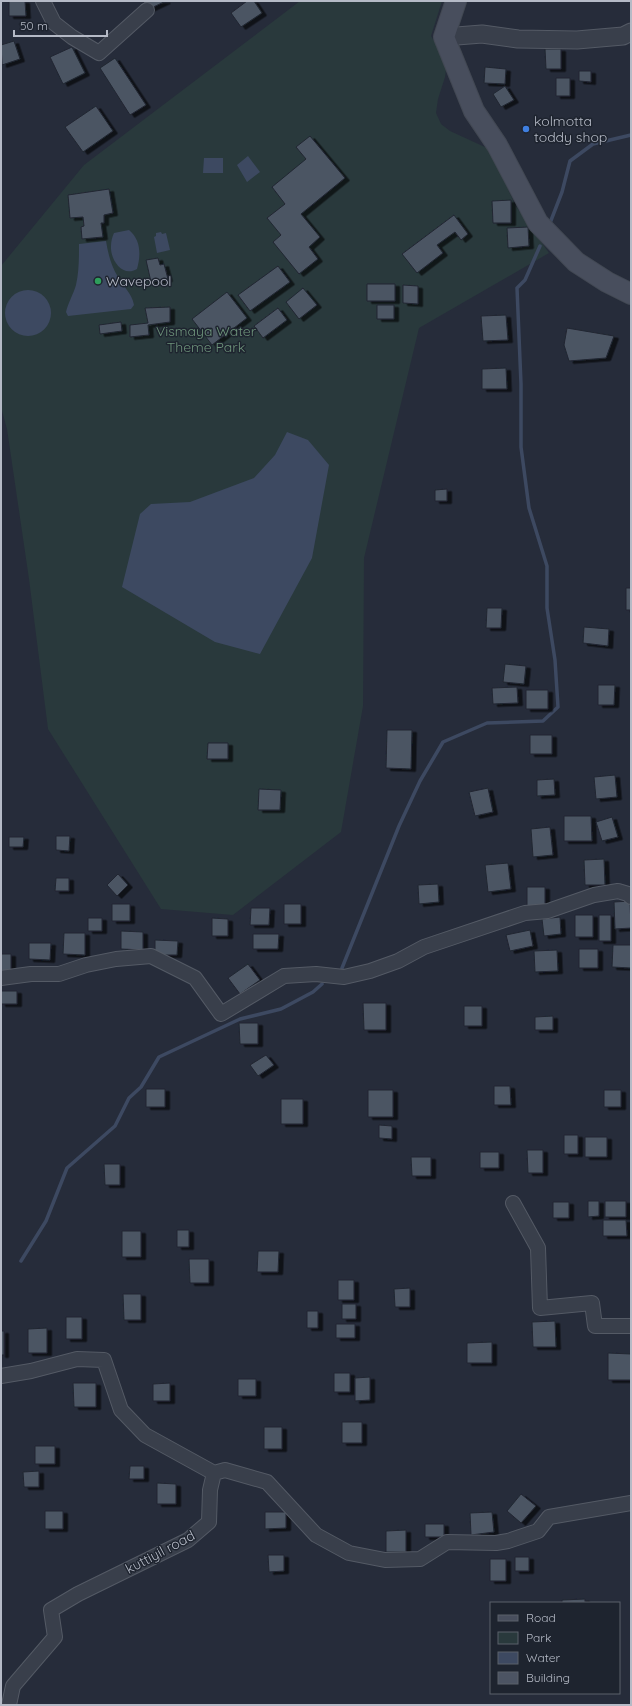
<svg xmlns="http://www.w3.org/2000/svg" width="632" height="1706" font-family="Quicksand,sans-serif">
<defs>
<filter id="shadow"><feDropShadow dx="4.5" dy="2.5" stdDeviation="0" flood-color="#0009"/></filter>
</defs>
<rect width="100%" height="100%" fill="#262c3a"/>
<path fill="#29393c" d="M300 1H442L431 36 447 63 445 77 438 99 436 113 441 124 450 131 487 148 494 157 515 205 549 253 419 328 364 558 363 706 341 832 233 915 161 909 48 729 29 579 7 429 1 407V266L84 165Z"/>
<path fill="#3d4961" d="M248 156 260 172 247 182 237 165Z
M204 158H223V173H203Z
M129 230C141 240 141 255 137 269 122 278 110 259 111 246 111 242 112 237 114 233Z
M161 232 162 234 166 233 170 250 157 253 154 237 156 236V233Z
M106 241C108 253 111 266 118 277 123 287 132 293 134 305L131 309 68 316 66 312C68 303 73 295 76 285 79 272 79 258 79 244Z
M5 313a23 23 0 1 1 46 0a23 23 0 1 1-46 0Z
M287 432 308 440 329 465 312 558 260 654 215 642 122 587 140 514 151 504 190 502 254 478 275 455Z"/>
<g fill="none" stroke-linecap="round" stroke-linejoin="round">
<path stroke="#3d4961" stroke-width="3.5" d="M550 223 562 192 570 161 593 144 631 135
M342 968 399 826 420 781 443 742 487 723 543 721 558 707 555 660 547 608V566L529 508 521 447V384L517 288 525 280 540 246
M21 1261 46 1221 67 1168 115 1126 129 1098 141 1087 159 1057 240 1019 281 1009 313 992 322 984"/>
</g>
<path fill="#4c5463" stroke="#202631" filter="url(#shadow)" d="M9 1H25L26 16H9Z
M143 1H166L147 10Z
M247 1H254L262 13 241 27 231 13Z
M14 41 20 59 2 65 1 45Z
M72 47 85 73 63 84 50 57Z
M545 49H561V69H546Z
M115 58 146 105 130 115 100 68Z
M485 67 506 69 505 84 484 83Z
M579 71H591V82L579 81Z
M556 78H570V96H556Z
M505 86 514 100 501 107 493 94Z
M96 106 113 131 83 152 65 127Z
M310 136 345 178 301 214 320 237 309 247 318 259 299 274 273 242 281 235 267 218 285 204 272 187 306 159 296 147Z
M109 189 113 213 104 215V223H101L103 237 82 239 81 227 84 226 83 217 70 218 68 195Z
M511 200V223H493L492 201Z
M454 215 468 234 461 240 455 232 437 245 443 253 417 273 402 254Z
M528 227 529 246 508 248 507 228Z
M158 258 160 265 164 264 168 279 151 282 146 260Z
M278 266 290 282 250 311 238 295Z
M367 284H395V301H367Z
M403 285 418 286V304L403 303Z
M303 288 317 305 299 319 286 302Z
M227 292 247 318 212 345 192 319Z
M377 305H394V319H377Z
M170 307V322L148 325 149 335 130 337V325L148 323 145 308Z
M278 308 287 320 263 338 254 326Z
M506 315 508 340 483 341 481 316Z
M121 322 122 331 100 334 99 325Z
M567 328 614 336 606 358 569 361 564 345Z
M506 368 507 389H482V369Z
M447 489V501H435V490Z
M626 588H631V610H626Z
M487 608H502L501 628H486Z
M584 627 609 629 608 646 583 643Z
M505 664 526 666 524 684 503 682Z
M598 685H615L614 705H598Z
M517 687 518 703 493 704 492 688Z
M526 690H548V709H526Z
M387 730H412L411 769 386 768Z
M530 735H552V754H530Z
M208 743H228V759H207Z
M615 775 617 797 596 799 594 777Z
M554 779 555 795 537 796V780Z
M488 788 493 812 475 816 469 792Z
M259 789 281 790 280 810H258Z
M564 816H591L592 841H564Z
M612 817 618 837 602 841 596 822Z
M550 827 553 855 533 857 531 829Z
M56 836H70L69 851 56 850Z
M9 837H24L23 847H9Z
M604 859 605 885H585L584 860Z
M508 863 511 889 488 892 485 865Z
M118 874 128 885 117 896 107 885Z
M56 878H69V891H55Z
M438 884 439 902 419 904 418 885Z
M527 887H545V907H527Z
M630 901 631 928 615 929 614 902Z
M112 904H130V921H112Z
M284 904H301V924H284Z
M251 908H270L269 925H250Z
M575 915H593V937H575Z
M599 915H611V941H599Z
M560 917 561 934 544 936 542 919Z
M88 918H102V931H88Z
M212 918 228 919V936H212Z
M530 930 533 946 510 951 506 935Z
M121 931 143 932V950L121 949Z
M64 933H85V955L63 954Z
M253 934H279L278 949H253Z
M155 940 178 941 177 955H155Z
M29 943H51L50 960 29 959Z
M613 945H631V968L612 967Z
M579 949H598V968H579Z
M557 950 558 971 535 972 534 951Z
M1 954H11V971H1Z
M248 964 260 980 240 994 228 978Z
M1 991H17V1004H1Z
M363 1003H386V1030H364Z
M464 1006H482V1026H464Z
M553 1016V1030H535V1017Z
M239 1023H258V1044H240Z
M266 1055 274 1065 258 1076 250 1065Z
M494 1086H510L511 1105H494Z
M146 1089H165V1107H146Z
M368 1090H393V1117H368Z
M604 1090H621V1107H604Z
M281 1099H303V1124H281Z
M379 1125 392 1126V1139L379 1138Z
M564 1135H578V1154H564Z
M585 1137H607V1157H585Z
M527 1150H543V1173H528Z
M480 1152H499V1168H480Z
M411 1157H431V1176H412Z
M104 1164H120V1185H105Z
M588 1201H599V1216L588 1217Z
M605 1201H626V1217H605Z
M553 1202H569V1218H553Z
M603 1220H626L627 1236H603Z
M177 1230H189V1247H177Z
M122 1231H141V1257H122Z
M258 1251H279L278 1272H257Z
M189 1259H209V1283H190Z
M338 1280H354V1300H338Z
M410 1288V1307H395L394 1289Z
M123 1294H141V1320H124Z
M342 1304H356V1319H342Z
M307 1311H318V1328H307Z
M66 1317H82V1339H66Z
M555 1321 556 1347H533L532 1322Z
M336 1324H355V1338H336Z
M47 1328V1353H28V1329Z
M1 1331H4V1355H1Z
M492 1342V1363H467V1343Z
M608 1353 631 1354V1380H608Z
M334 1373H350V1392H334Z
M370 1377V1400L355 1401V1378Z
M238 1379H256V1396H238Z
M73 1383H96V1407H74Z
M170 1383V1401H153V1384Z
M342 1422H362V1443H342Z
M264 1427H282V1449H264Z
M35 1446H55V1464H35Z
M130 1466H144V1479H129Z
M39 1471V1487H24L23 1472Z
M157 1483 176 1484V1504H157Z
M521 1494 536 1506 521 1523 507 1511Z
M45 1511H63V1529H45Z
M265 1512H286V1528L265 1529Z
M492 1512 494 1532 471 1535 470 1513Z
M425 1524H444V1537H425Z
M406 1530V1552H386V1531Z
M268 1555H284V1571L269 1572Z
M515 1557H529V1571H515Z
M490 1559H506V1581H490Z
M585 1599V1603H562V1600Z"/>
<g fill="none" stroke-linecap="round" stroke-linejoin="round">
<g stroke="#545a65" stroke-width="16">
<path id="minor" d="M43 1 54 23 72 37 99 53 147 10
M1 978 31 974H59L86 965 116 959 151 956 195 978 221 1014 284 976 316 974 344 977 370 971 398 961 424 947 525 913 548 911 594 895 618 891 628 894 631 897
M513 1203 538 1248 540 1308 592 1303 595 1326H631
M1 1376 31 1371 77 1359 104 1360 121 1410 145 1435 214 1473
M9 1705 13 1686 55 1637 51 1610 78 1594 188 1540 209 1522 210 1490 214 1473 225 1470 267 1482 316 1535 349 1553 385 1560 420 1559 447 1542 496 1543 508 1541 538 1531 549 1517 631 1503"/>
</g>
<g stroke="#545a65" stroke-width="19">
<path id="tertiary" d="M444 37 482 34 518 39 577 40 623 36 631 32"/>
</g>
<g stroke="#424853" stroke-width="22">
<path id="secondary" d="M456 1 444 37 474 111 497 145 538 223 576 262 607 282 631 294"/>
</g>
<use href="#minor" stroke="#393f4b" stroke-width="14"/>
<use href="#tertiary" stroke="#393f4b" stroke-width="17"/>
<use href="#secondary" stroke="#484e5d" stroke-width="20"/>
</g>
<circle fill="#3f7fe0" stroke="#1e242f" stroke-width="1.5" cx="526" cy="129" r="4"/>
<circle fill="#2e9e5b" stroke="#1e242f" stroke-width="1.5" cx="98" cy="281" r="4"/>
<g text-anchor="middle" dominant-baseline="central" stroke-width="3" stroke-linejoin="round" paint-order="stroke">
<g font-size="14" fill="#b5bac6" stroke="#1e242f" text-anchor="start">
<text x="534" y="121">kolmotta<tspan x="534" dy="16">toddy shop</tspan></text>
<text x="106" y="281">Wavepool</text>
</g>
<g font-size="14" fill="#6e947b" stroke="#1e242f">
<text x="206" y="331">Vismaya Water<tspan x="206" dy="16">Theme Park</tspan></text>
</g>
<g font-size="14" fill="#b5bac6" stroke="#1e242f">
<text transform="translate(160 1552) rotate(-28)">kuttiyil road</text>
</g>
</g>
<rect width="632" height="1706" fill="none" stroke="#b5bac6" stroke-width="4"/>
<rect x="490" y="1602" width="130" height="92" fill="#1e242f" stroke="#5a606b"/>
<rect x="498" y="1615" width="20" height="6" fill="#484e5d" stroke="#5a606b"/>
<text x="526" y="1622" font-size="12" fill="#b5bac6">Road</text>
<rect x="498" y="1632" width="20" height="12" fill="#29393c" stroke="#5a606b"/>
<text x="526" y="1642" font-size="12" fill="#b5bac6">Park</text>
<rect x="498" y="1652" width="20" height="12" fill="#3d4961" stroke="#5a606b"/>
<text x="526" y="1662" font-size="12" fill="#b5bac6">Water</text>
<rect x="498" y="1672" width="20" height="12" fill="#4c5463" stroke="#5a606b"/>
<text x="526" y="1682" font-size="12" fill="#b5bac6">Building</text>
<path d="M14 30v6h93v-6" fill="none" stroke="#b5bac6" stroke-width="2"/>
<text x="20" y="30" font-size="12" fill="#b5bac6" stroke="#1e242f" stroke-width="3" paint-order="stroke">50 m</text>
</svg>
